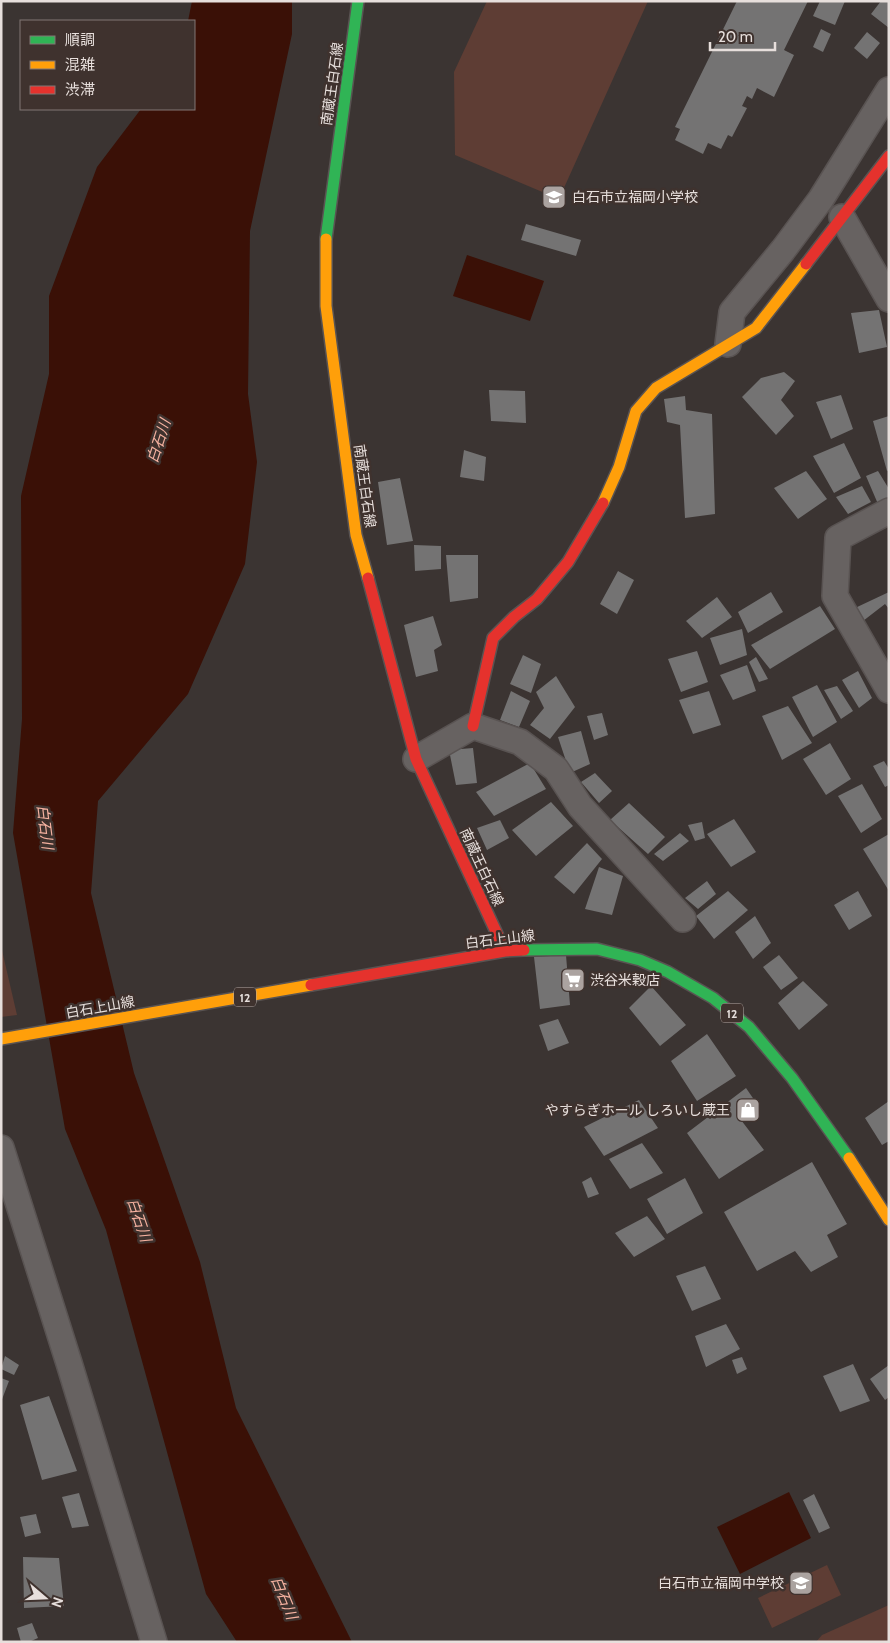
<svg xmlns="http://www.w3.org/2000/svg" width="890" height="1643" font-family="Cabin,'Noto Sans JP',sans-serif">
<rect width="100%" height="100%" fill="#3b3432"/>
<path fill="#5e3d34" d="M487 1H648L559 199 455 155 454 72Z
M1 946 17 1015 1 1017Z
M827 1565 841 1595 772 1628 758 1598Z
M889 1605V1642H816L822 1635Z"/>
<path fill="#3a1006" d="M192 1H292V34L250 231 248 394 257 462 245 564 188 694 98 801 91 893 134 1073 200 1262 236 1408 352 1642H237L206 1594 106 1230 65 1129 13 833 22 719 21 496 49 374V296L97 167 141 109H194V21H188Z
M467 255 544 281 530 321 453 296Z
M789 1492 811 1538 740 1574 717 1527Z"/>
<path fill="#747373" d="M737 1H808L784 50 794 55 774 97 757 88 752 99 747 96 742 106 747 108 732 137 728 135 721 149 708 143 703 154 675 140 680 129 675 127Z
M820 1H845L835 25 813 16Z
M881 1H889V28L871 14Z
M821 29 831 34 823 52 813 47Z
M867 32 880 43 867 59 854 48Z
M526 224 581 240 576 256 521 240Z
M879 310 887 347 859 353 851 313Z
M784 372 795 381 781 400 794 416 776 435 742 397 761 378Z
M489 390 525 391 526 423 491 421Z
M841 395 853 429 831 439 816 402Z
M685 396 686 410 712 414 715 514 685 518 680 425 667 422 664 399Z
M889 416V470L887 471 873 421Z
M844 443 861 478 834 493 813 456Z
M464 450 486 457 484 481 460 477Z
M806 471 827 499 798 519 774 488Z
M878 471 889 489V499L878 504 866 476Z
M400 478 413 541 387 545 378 482Z
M862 486 871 502 848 514 836 497Z
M414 545 441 546V569L415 571Z
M446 555H478V598L450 602Z
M618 571 634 580 617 614 600 604Z
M771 592 783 612 748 633 738 612Z
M889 592V609L885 604 863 621 855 608Z
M717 597 732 617 702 638 686 621Z
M820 606 835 629 770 669 751 645Z
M433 616 442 645 434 650 438 671 416 677 404 625Z
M742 629 747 655 720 665 710 638Z
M697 651 708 682 681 692 668 659Z
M523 655 541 664 531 693 510 684Z
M756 657 768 679 759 682 749 662Z
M747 665 756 691 733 700 720 675Z
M858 671 872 698 859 708 842 680Z
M556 676 575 707 550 739 530 725 544 708 536 692Z
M817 685 837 722 813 737 792 697Z
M837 686 853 711 841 719 824 690Z
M511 691 530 701 519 727 500 720Z
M709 691 721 725 693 734 679 700Z
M788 706 812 743 782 760 762 716Z
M602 713 608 735 594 740 587 716Z
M581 731 590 764 570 773 558 737Z
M830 743 851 779 826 795 803 759Z
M473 748 477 783 456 785 449 750Z
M884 761 889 769V785L885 787 873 766Z
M530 763 546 789 494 816 476 792Z
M595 773 612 791 599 803 581 782Z
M862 784 882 819 861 833 838 796Z
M551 802 573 826 536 856 512 830Z
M629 803 665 837 648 854 610 820Z
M734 819 756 852 731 867 707 834Z
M500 820 509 838 487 850 477 828Z
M702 822 705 838 695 841 688 825Z
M680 833 689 841 663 861 654 854Z
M889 834V891L863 849Z
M587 843 602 859 574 894 554 877Z
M599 867 623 876 612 915 585 909Z
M707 881 716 894 698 909 685 898Z
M728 891 748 910 714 939 696 916Z
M858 891 872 916 849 930 834 905Z
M755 916 771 943 753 959 735 932Z
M566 955 570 1005 540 1009 534 957Z
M779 955 798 978 781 990 763 967Z
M803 981 828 1005 799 1030 778 1003Z
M651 986 686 1025 660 1046 629 1008Z
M558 1019 569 1043 548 1051 539 1025Z
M707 1034 736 1076 697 1101 671 1061Z
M746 1088 757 1104 741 1120 764 1150 719 1179 687 1133Z
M639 1100 658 1128 604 1156 584 1127Z
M889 1101V1141L882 1145 865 1118Z
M642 1143 663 1173 630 1189 609 1159Z
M812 1162 847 1224 827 1235 838 1257 811 1272 795 1251 757 1271 724 1212Z
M591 1177 599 1194 588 1198 582 1182Z
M685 1178 703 1213 667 1234 647 1199Z
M647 1216 665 1239 634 1257 615 1233Z
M705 1266 721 1299 692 1311 676 1276Z
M726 1324 740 1349 706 1367 695 1336Z
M5 1356 19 1365 14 1375 1 1369Z
M742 1357 747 1369 737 1374 732 1360Z
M853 1364 870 1401 840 1412 823 1376Z
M889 1365V1397L885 1400 870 1379Z
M1 1378 9 1381 1 1402Z
M49 1396 77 1471 42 1480 20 1405Z
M79 1493 89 1526 72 1528 62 1497Z
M814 1494 830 1528 819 1533 803 1500Z
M36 1514 41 1533 25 1537 20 1517Z
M23 1557 59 1558 64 1606 24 1608Z
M32 1623 38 1638 29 1642H21L17 1628Z"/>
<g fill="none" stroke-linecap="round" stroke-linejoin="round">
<g stroke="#595352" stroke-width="28">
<path id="street" d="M842 217 889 299
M728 344 732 312 783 250 821 199 889 90
M889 511 838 538 835 596 889 690
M416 759 473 726 520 742 556 769 580 806 683 919
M1 1148 69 1363 154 1642"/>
</g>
<g stroke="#595352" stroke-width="14">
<path id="fast" d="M326 239 358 1
M524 950 597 949 640 960 668 972 713 998 749 1027 792 1078 849 1158"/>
</g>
<g stroke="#595352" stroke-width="14">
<path id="slow" d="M326 239V306L356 535 368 578
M603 503 619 467 636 411 656 388 756 328 806 264
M1 1039 311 985
M849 1158 889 1220"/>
</g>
<g stroke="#595352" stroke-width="14">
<path id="jam" d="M806 264 889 156
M368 578 416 759 505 951
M473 726 493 638 514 617 537 599 568 562 603 503
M311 985 505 951 524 950"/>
</g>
<use href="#street" stroke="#676261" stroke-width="25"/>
<use href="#fast" stroke="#30b455" stroke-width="11"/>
<use href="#slow" stroke="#ff9f0a" stroke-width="11"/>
<use href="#jam" stroke="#e5322d" stroke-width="11"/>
</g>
<defs>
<g id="school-square" transform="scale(1.25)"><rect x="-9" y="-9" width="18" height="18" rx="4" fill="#aba3a0" stroke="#3f322e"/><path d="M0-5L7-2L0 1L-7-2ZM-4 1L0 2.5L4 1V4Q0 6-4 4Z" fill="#fff"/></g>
<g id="supermarket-square" transform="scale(1.25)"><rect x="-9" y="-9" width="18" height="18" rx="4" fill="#aba3a0" stroke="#3f322e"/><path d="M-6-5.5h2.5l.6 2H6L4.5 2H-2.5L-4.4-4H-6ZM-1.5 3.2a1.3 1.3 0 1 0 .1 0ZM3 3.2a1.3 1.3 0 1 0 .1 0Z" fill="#fff"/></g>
<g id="shop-square" transform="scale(1.25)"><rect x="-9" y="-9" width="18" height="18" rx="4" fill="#aba3a0" stroke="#3f322e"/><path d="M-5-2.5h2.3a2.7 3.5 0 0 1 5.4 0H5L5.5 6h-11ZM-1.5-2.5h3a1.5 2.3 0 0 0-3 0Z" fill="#fff"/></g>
</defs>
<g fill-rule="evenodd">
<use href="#school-square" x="554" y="197"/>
<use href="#supermarket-square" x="573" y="980"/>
<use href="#shop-square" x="748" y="1110"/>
<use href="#school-square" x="801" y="1583"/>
</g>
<g text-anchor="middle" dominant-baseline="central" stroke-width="5" stroke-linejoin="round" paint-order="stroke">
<g fill="#3f322e" stroke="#b5aba8" stroke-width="1">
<rect x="234" y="987.5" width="22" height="19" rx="4"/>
<rect x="721" y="1003.5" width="22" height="19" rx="4"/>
</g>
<g font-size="12" font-weight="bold" fill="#e7dfdc">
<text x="245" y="997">12</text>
<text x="732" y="1013">12</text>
</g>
<g font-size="14" fill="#e7dfdc" stroke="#3f322e">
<text transform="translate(332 84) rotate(-82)">南蔵王白石線</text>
<text transform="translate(365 486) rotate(82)">南蔵王白石線</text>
<text transform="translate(482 867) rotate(65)">南蔵王白石線</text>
<text transform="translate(500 939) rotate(-7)">白石上山線</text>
<text transform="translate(100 1007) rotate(-10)">白石上山線</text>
</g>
<g font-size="14" fill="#e7dfdc" stroke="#3f322e" text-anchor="start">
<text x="572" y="197">白石市立福岡小学校</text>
<text x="590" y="980">渋谷米穀店</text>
<text x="730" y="1110" text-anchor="end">やすらぎホール しろいし蔵王</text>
<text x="784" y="1583" text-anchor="end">白石市立福岡中学校</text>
</g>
<g font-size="15" font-style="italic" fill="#f6b2a0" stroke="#3f322e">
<text transform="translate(159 441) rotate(-72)">白石川</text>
<text transform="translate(45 827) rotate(83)">白石川</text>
<text transform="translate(139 1220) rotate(71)">白石川</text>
<text transform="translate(284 1598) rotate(68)">白石川</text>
</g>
</g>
<rect width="890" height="1643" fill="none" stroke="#e7dfdc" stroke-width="5"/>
<rect x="20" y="20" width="175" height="90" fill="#3f322e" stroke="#827774"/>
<rect x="30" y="36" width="25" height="8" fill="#30b455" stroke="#827774"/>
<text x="65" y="45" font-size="15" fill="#e7dfdc">順調</text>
<rect x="30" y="61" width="25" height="8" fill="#ff9f0a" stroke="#827774"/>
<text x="65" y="70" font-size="15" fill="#e7dfdc">混雑</text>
<rect x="30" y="86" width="25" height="8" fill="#e5322d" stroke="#827774"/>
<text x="65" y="95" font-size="15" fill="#e7dfdc">渋滞</text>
<g transform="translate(45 1598) rotate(109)" stroke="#3f322e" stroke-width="4" paint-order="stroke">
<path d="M0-4L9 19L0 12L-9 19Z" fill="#e7dfdc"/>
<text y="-8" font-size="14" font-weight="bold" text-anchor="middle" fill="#e7dfdc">N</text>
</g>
<path d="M710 42v8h65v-8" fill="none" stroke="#e7dfdc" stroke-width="2.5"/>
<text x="718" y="42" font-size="15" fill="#e7dfdc" stroke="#3f322e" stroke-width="4" paint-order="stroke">20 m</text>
</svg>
